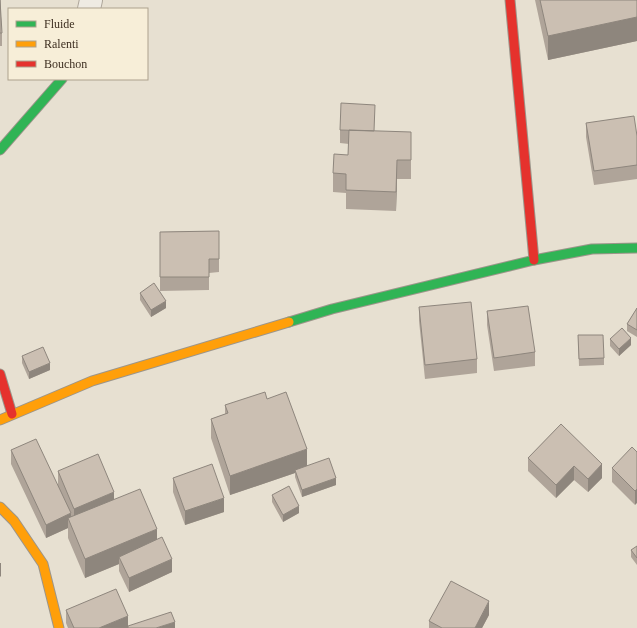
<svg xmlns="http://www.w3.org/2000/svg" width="637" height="628" font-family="'Times New Roman',serif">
<rect width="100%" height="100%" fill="#e7e0d1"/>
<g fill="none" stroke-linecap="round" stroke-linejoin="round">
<g stroke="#ada599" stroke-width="24">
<path id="street" d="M89 9 91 0"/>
</g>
<g stroke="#9c958a" stroke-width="11">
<path id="fast" d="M0 150 62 79
M289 322 332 309 534 260 592 249 637 248"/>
</g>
<g stroke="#9c958a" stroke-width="11">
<path id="slow" d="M0 420 92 381 289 322
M0 507 14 521 43 564 59 628"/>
</g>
<g stroke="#9c958a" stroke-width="11">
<path id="jam" d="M510 0 534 260
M0 374 12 414"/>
</g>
<use href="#street" stroke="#efebe3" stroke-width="22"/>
<use href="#fast" stroke="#30b455" stroke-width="9"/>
<use href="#slow" stroke="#ff9f0a" stroke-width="9"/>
<use href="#jam" stroke="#e5322d" stroke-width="9"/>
</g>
<path fill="#afa499" d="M0 0 2 33V46H0Z
M535 0H637V41L548 60Z
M586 123 637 136V179L594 185 586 137Z
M340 130 375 131 411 151V179H397L396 211 346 209V193L333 192V173L348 155 349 144 340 143Z
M219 231V272L209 273V290L160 291V232Z
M140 293 166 308 151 317 140 300Z
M419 307 477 359V373L425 379 419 321Z
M637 308V337L627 331V324Z
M487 311 535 352V366L494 371 487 325Z
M578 335 604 358V365L579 366Z
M610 339 631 345 619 356 610 346Z
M22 356 50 370 29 379 22 363Z
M267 399 307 466 336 485 302 497 295 477V473L230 495 211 438V419L225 414V405Z
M561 424 602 478 588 492 574 480 556 498 528 471V458Z
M11 450 58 485V471L114 499 157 540 172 572 129 592 119 571V564L85 578 68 538V528L46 538 11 464Z
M637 452 635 505 612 482V468Z
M173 478 224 512 185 525 173 492Z
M272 495 299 513 283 522 272 502Z
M637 546V565L631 557V550Z
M66 610 128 626 175 628H68L66 623Z
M489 615 482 628H429V621Z"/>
<path fill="#8e867d" d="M637 17V41L548 60V36Z
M397 160V179L396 211V192Z
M166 301V308L151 317V310Z
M631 338V345L619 356V349Z
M50 363V370L29 379V372Z
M307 449V469L295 470V473L230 495V476Z
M602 464V478L588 492V479Z
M574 466V480L556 498V485Z
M336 478V485L302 497V490Z
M637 489V503L635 505V491Z
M114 492V506L74 523V509Z
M224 498V512L185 525V511Z
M299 506V513L283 522V515Z
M71 513V525L68 518V528L46 538V525Z
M157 529V549L119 557V564L85 578V559Z
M172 559V572L129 592V578Z
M0 563H1V576L0 577Z
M489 601V615L482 628H475Z
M128 616V628H99Z
M175 622V628H156Z"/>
<path fill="#cbbfb2" stroke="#8e867d" d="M0 0 2 33H0Z
M540 0H637V17L548 36Z
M341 103 375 105 374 131 340 130Z
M634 116 637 136V165L594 171 586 123Z
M349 130 411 132V160H397L396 192 346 190V174L333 173 334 154 348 155Z
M219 231V259H209V277H160V232Z
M154 283 166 301 151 310 140 293Z
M471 302 477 359 425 365 419 307Z
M528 306 535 352 494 358 487 311Z
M637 308V330L627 324Z
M622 328 631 338 619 349 610 339Z
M578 335H603L604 358 579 359Z
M43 347 50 363 29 372 22 356Z
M265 392 267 399 286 392 307 449 230 476 211 419 228 413 225 405Z
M561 424 602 464 588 479 574 466 556 485 528 458Z
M36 439 71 513 46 525 11 450Z
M632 447 637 452V489L635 491 612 468Z
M98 454 114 492 74 509 58 471Z
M329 458 336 478 302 490 295 470Z
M212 464 224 498 185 511 173 478Z
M289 486 299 506 283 515 272 495Z
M140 489 157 529 85 559 68 518Z
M162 537 172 559 129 578 119 557Z
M637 546V558L631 550Z
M451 581 489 601 475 628H442L429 621Z
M116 589 128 616 99 628H74L66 610Z
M171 612 175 622 156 628H128V626Z"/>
<rect x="8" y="8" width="140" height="72" fill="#f7eed8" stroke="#ada18e"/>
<rect x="16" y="21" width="20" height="6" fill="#30b455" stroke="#ada18e"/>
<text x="44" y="28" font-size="12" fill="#3d2e20">Fluide</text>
<rect x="16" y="41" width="20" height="6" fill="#ff9f0a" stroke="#ada18e"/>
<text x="44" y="48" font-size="12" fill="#3d2e20">Ralenti</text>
<rect x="16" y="61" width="20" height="6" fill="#e5322d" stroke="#ada18e"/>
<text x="44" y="68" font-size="12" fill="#3d2e20">Bouchon</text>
</svg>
